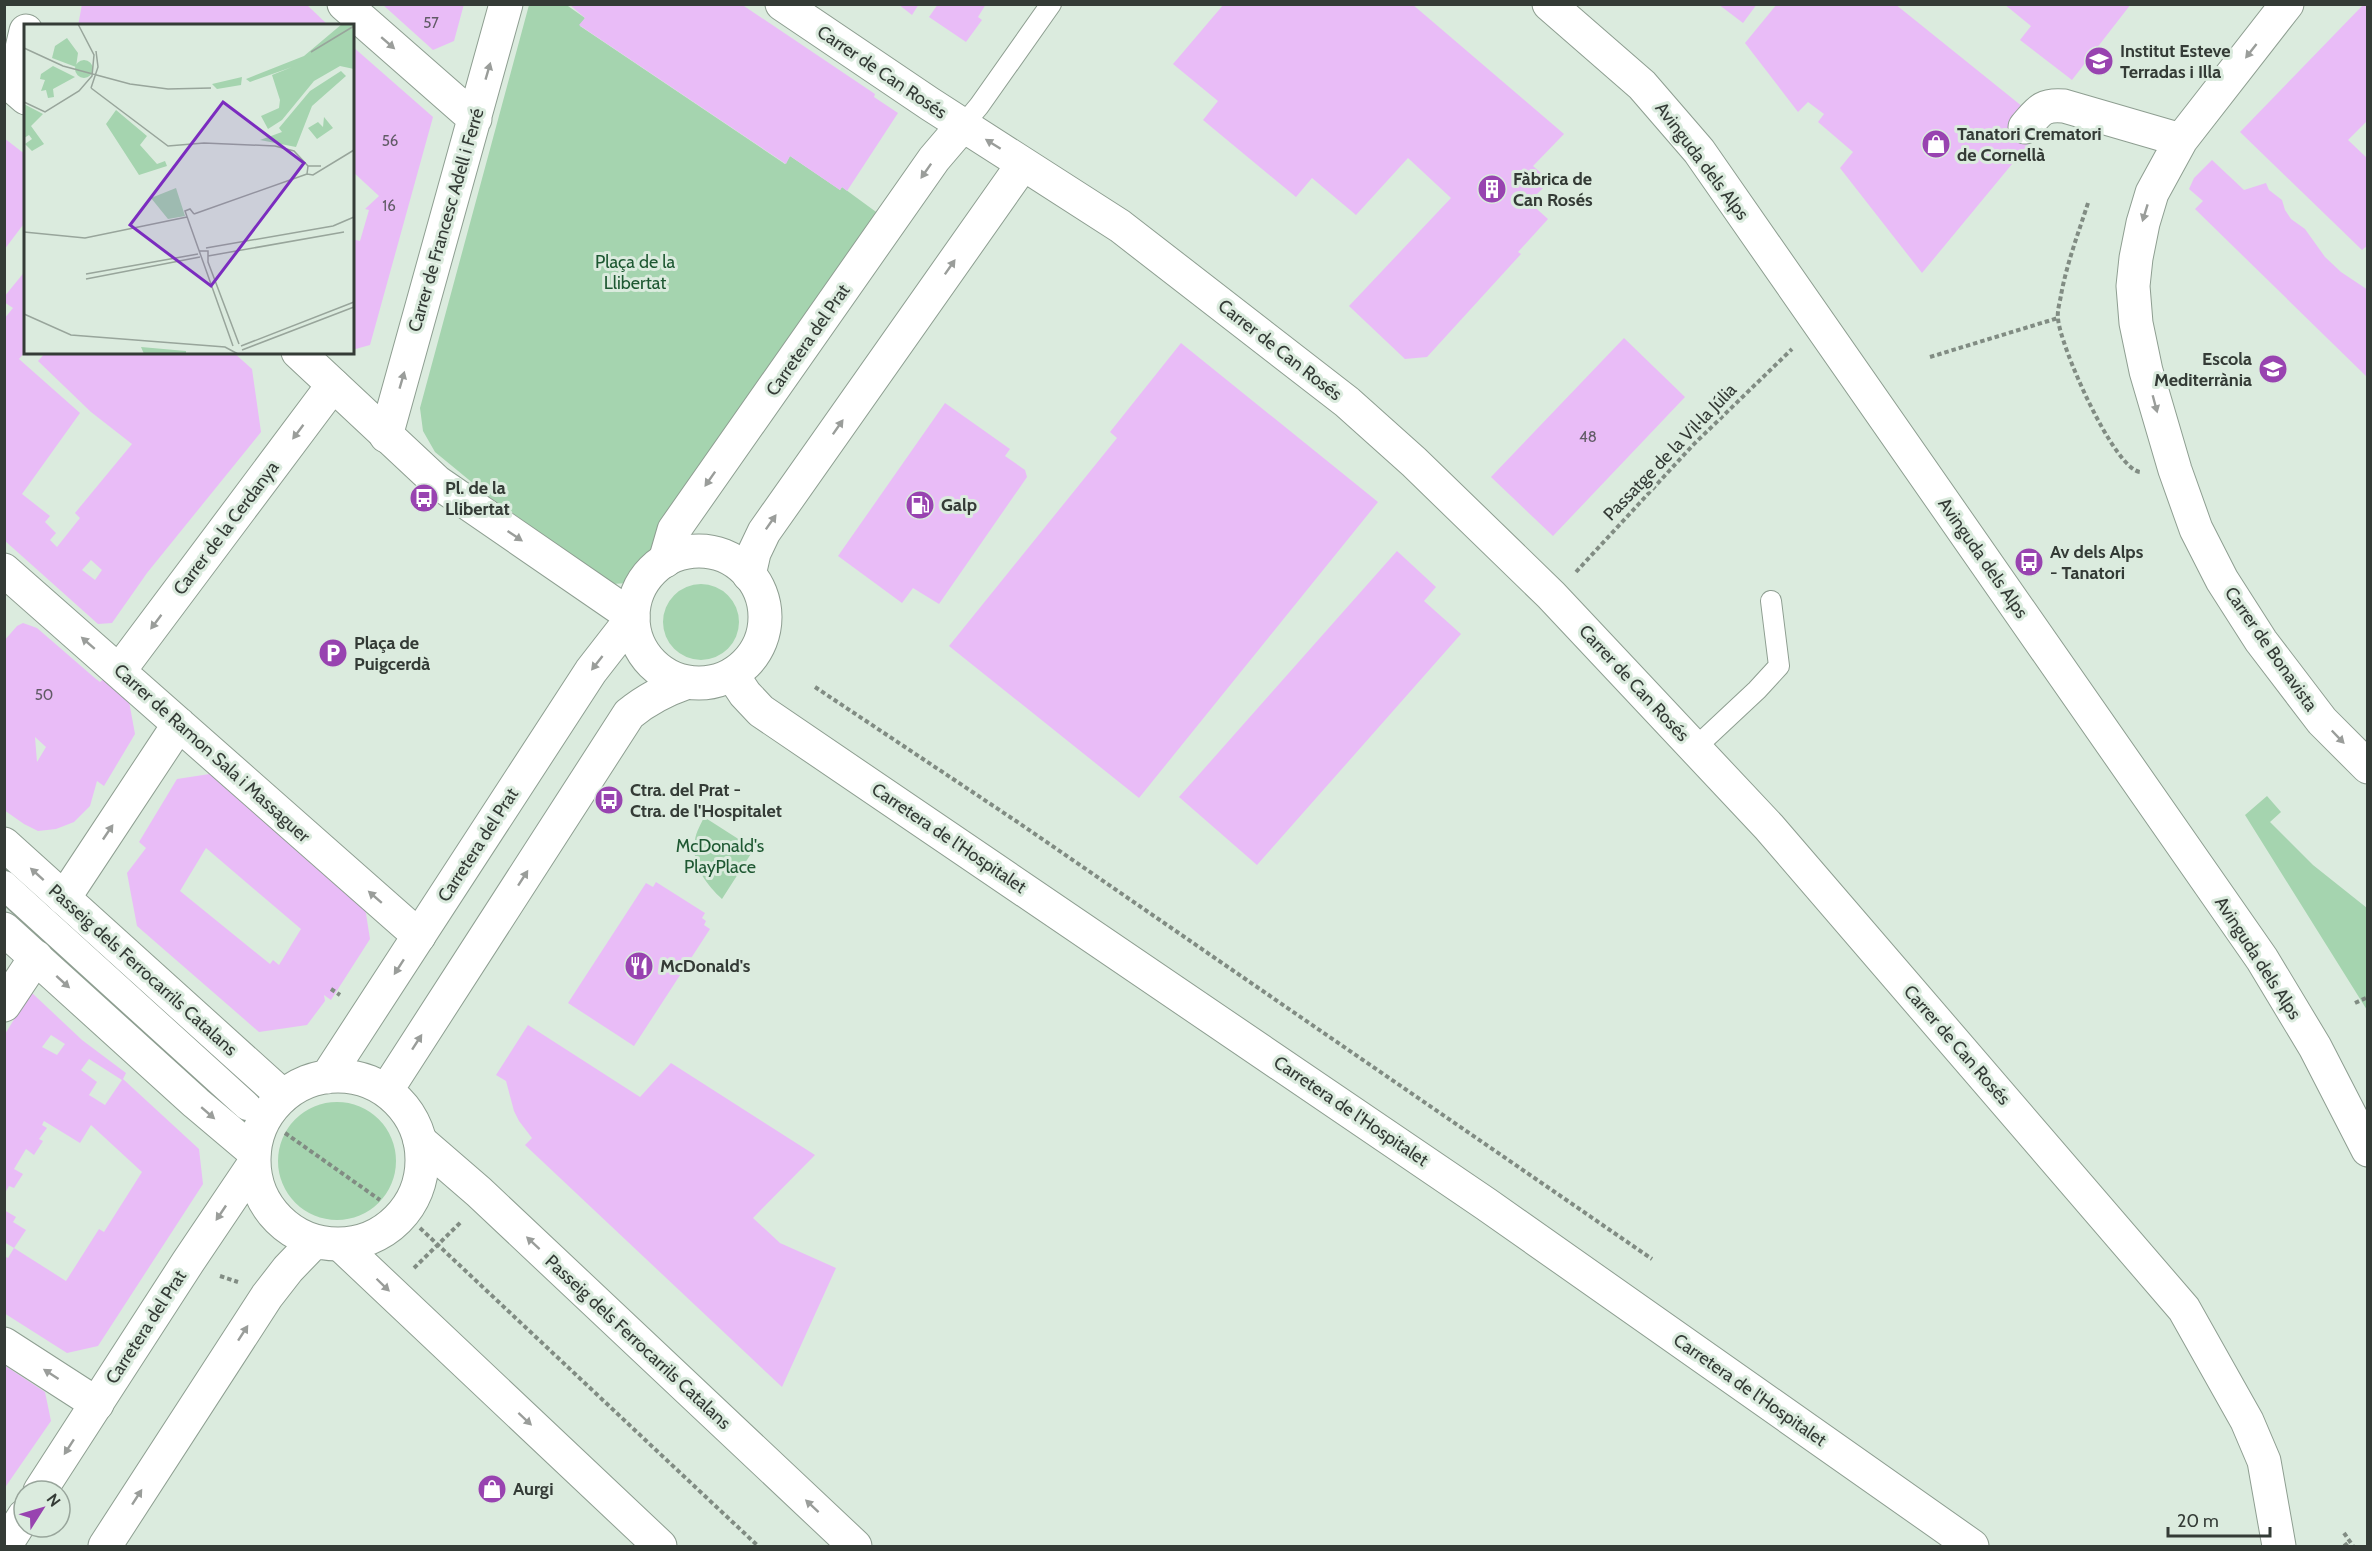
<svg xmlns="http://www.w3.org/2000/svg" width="2372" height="1551" font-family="Cabin,sans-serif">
<rect width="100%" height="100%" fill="#dbebde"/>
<path fill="#a5d4af" d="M561 4 568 6 585 18 580 26 785 164 790 156 840 190 842 187 883 217 628 583 612 584 491 498 435 452 423 431 420 408 529 5Z
M663 622a38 38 0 1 1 76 0a38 38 0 1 1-76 0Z
M2267 796 2281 812 2270 822 2313 865 2367 908V1010L2245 815Z
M704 817 754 849 722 899C705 883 691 864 695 840 696 832 701 824 704 817Z
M278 1161a59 59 0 1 1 118 0a59 59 0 1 1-118 0Z"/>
<path fill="#e9bcf7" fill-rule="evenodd" d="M82 4H306L329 26H78Z
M382 4H464L454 41 433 50Z
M569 4H741L875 94 874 97 898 113 847 191 842 187 840 190 790 156 786 164 579 25 585 18Z
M898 4H919L912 15Z
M938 4H986L978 17 982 20 966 42 929 17Z
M1224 4H1412L1564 134 1533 166 1550 181 1529 202 1548 219 1518 252 1521 254 1427 357 1405 359 1349 306 1451 198 1408 158 1356 215 1312 178 1296 197 1203 120 1218 101 1173 64Z
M1718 4H1757L1743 23Z
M1777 4H1895L2023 107 2036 135 1922 273 1840 168 1853 152 1818 122 1824 114 1808 102 1798 112 1745 43Z
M2004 4H2131L2072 80 2020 40 2031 26Z
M2364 4H2368V120L2348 140 2368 159V245L2362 250 2240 132Z
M352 46 433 117 370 345 352 350V239L360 241 369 210 365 209 379 196 352 171Z
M4 138 26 155V221L4 250Z
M2212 160 2244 190 2266 183 2269 190 2282 200 2285 210 2291 219 2305 229 2325 257 2341 272 2368 290V378L2195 209 2203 201 2189 189 2194 178Z
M26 270V352H30L28 356 24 353 19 359 80 413 22 494 50 516 45 522 56 533 50 540 57 547 80 518 75 513 132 444 91 412 38 361 46 352H233L252 369 261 432 147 573 112 623 98 624 4 540V319L13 308 4 302V297ZM91 560 102 570 95 580 82 570Z
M1624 338 1685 397 1553 536 1491 477Z
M1181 343 1378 502 1139 798 949 646 1117 438 1110 432Z
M945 403 1010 449 1005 456 1025 470 1027 477 939 604 913 588 902 603 838 556Z
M1397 551 1436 587 1424 601 1461 634 1257 865 1179 797Z
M23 623 37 628 96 679 100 682 106 677 128 696 135 734 104 786 97 781 90 806 74 822 56 829 38 831 24 824 4 810V641L17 626ZM35 737 46 747 37 762Z
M216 773 364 901 370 939 331 1000 324 995 325 1001 307 1025 259 1032 137 926 127 873 146 848 139 842 177 779ZM206 848 301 929 279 965 273 960 270 964 180 891Z
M656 882 705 913 702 918 706 921 704 925 710 929 634 1046 568 1003 646 883 653 887Z
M31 992 82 1040 126 1073 123 1079 199 1149 203 1184 98 1346 67 1353 4 1313V1256L8 1258 14 1248 4 1242V1210L16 1217 13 1222 26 1230 14 1248 66 1281 99 1229 104 1232 142 1172 91 1125 80 1143 44 1121 42 1125 47 1128 39 1139 43 1141 34 1155 26 1149 14 1169 23 1174 14 1188 9 1186 5 1193V1034ZM51 1035 65 1044 57 1055 42 1047ZM89 1059 122 1080 105 1105 89 1095 97 1082 81 1070Z
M528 1025 640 1097 671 1063 815 1155 753 1218 780 1243 836 1268 782 1387 525 1145 532 1138 519 1121 514 1111 506 1081 496 1075Z
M4 1365 45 1392 51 1421 4 1489Z"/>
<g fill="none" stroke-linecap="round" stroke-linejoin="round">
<g stroke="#8e9e91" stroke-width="22">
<path id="service" d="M963 125 979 106 1051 4
M1695 748 1757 690 1779 666 1771 601"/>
</g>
<g stroke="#8e9e91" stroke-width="31">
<path id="pedestrian" d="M4 885 247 1106"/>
</g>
<g stroke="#8e9e91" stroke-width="35">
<path id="minor" d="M344 4 475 119
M782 4 930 104 1120 226 1347 402 1414 462 1551 595 1769 827 2184 1309 2247 1421 2264 1461 2279 1546
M2287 4 2181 140 2152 193 2143 223 2136 258 2133 286 2136 323 2146 371 2175 470 2196 529 2222 580 2261 641 2322 721 2368 767
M13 87 26 31
M2025 127C2039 111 2042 104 2064 106L2181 140
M386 436 506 4
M665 561 674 530 934 159 963 125
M4 570 419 936
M749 575 754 553 764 532 1023 164
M119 671 333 385
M64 898 179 724
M4 1005 36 957
M4 1344 97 1404"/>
</g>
<g stroke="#8e9e91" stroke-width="35">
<path id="tertiary" d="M1549 4 1642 85 1699 151 2262 959 2315 1047 2368 1150
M4 79 26 98
M298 352 437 482 633 617
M4 844 283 1096
M4 929 196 1103 254 1152
M420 1141 479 1192 855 1546
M341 1245 660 1546"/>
</g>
<g stroke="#8e9e91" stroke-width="35">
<path id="secondary" d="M633 617a66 66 0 1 1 132 0a66 66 0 1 1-132 0Z
M733 676 745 694 761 711 1486 1204 1972 1546
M254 1160a84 84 0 1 1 168 0a84 84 0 1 1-168 0Z
M327 1077 591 671 633 617
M386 1091 629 714C647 699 665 690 688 682
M40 1491 188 1262 254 1164
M5 1546 24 1516
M105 1546 267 1296 288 1269 315 1241"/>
</g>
<path stroke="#818c83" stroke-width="4" stroke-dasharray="4.5 3" stroke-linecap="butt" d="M2088 203C2078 234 2067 263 2061 295 2060 302 2057 311 2058 318 2059 344 2115 472 2141 472
M1930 357 2058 318
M1576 572 1694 444 1792 349
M815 687 1016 821 1652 1259
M331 989 340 995
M2355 1003 2368 997
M285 1133 380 1200
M420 1228 758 1546
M414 1268 462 1221
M220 1276 238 1282
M2344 1533 2353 1546
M2344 1546 2349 1542"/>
<use href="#service" stroke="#fff" stroke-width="20"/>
<use href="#pedestrian" stroke="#fff" stroke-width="28"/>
<use href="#minor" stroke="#fff" stroke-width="33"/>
<use href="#tertiary" stroke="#fff" stroke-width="33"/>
<use href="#secondary" stroke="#fff" stroke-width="33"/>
</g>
<defs><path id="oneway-solid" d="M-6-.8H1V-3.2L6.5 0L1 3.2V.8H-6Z" transform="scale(1.5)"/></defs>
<g fill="#9a9d9a">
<use href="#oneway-solid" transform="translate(388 43) rotate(41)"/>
<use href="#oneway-solid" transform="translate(2251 51) rotate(128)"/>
<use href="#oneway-solid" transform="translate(488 71) rotate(-74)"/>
<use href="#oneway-solid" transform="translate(993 144) rotate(-148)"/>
<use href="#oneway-solid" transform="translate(926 171) rotate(125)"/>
<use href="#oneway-solid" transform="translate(2145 213) rotate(107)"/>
<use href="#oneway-solid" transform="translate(950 267) rotate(-55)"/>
<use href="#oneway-solid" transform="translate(402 380) rotate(-74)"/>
<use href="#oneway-solid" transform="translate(2155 404) rotate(75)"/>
<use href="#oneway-solid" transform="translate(838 427) rotate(-55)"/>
<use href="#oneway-solid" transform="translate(298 432) rotate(127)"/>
<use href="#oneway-solid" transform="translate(710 479) rotate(125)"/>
<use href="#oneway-solid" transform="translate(771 522) rotate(-55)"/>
<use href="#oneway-solid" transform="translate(515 536) rotate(34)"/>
<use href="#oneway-solid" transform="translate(156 622) rotate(127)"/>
<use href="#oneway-solid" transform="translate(88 643) rotate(-139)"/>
<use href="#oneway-solid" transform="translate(597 663) rotate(128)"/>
<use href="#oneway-solid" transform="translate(2338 737) rotate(46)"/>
<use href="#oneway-solid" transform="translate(108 832) rotate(-56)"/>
<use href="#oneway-solid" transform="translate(37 874) rotate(-138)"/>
<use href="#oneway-solid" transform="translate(523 878) rotate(-57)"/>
<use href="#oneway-solid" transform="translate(375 897) rotate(-139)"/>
<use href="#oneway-solid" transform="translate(399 967) rotate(123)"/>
<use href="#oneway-solid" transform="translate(63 982) rotate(42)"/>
<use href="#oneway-solid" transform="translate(417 1042) rotate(-57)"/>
<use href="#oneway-solid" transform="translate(208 1113) rotate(41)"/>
<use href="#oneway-solid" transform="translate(221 1213) rotate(124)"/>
<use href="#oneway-solid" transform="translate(533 1243) rotate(-137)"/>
<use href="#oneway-solid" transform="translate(383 1285) rotate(44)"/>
<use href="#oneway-solid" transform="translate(243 1333) rotate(-57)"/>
<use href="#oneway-solid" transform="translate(51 1374) rotate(-147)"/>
<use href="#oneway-solid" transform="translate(525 1419) rotate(43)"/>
<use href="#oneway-solid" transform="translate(69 1447) rotate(123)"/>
<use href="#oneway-solid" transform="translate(137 1497) rotate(-57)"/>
<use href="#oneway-solid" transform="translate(812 1506) rotate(-137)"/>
</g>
<defs>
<g id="school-disc" transform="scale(1.5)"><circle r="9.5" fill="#9843b0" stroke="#dbebde"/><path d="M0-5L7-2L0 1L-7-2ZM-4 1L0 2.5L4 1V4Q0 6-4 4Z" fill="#fff"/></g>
<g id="shop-disc" transform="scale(1.5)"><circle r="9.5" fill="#9843b0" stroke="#dbebde"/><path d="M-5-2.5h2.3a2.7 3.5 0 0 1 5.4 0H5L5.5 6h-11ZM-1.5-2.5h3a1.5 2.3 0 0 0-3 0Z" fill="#fff"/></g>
<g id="building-disc" transform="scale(1.5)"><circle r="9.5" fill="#9843b0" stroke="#dbebde"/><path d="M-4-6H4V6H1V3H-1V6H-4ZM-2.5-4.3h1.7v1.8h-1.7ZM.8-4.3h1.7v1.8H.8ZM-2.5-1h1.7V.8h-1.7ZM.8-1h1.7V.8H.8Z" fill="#fff"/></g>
<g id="bus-disc" transform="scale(1.5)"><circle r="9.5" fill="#9843b0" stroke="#dbebde"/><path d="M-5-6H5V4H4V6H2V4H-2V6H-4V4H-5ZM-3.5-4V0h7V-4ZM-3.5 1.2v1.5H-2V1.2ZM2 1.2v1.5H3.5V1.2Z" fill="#fff"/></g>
<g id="fuel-disc" transform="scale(1.5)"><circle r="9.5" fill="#9843b0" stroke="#dbebde"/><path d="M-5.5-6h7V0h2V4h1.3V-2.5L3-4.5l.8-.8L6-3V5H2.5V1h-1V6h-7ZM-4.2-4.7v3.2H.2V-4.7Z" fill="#fff"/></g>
<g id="parking-disc" transform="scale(1.5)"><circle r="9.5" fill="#9843b0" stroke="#dbebde"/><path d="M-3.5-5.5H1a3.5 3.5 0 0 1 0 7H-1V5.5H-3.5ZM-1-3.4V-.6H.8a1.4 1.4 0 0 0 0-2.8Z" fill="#fff"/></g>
<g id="restaurant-disc" transform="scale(1.5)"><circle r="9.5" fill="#9843b0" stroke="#dbebde"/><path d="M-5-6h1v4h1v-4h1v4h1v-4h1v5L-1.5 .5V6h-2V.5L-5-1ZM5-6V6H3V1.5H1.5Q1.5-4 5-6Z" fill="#fff"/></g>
</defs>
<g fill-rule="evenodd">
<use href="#school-disc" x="2099" y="61"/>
<use href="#shop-disc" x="1936" y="144"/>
<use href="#building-disc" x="1492" y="189"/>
<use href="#school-disc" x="2273" y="369"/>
<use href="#bus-disc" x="424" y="498"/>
<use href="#fuel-disc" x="920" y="505"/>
<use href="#bus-disc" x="2029" y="562"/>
<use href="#parking-disc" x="333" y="653"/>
<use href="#bus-disc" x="609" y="800"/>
<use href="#restaurant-disc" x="639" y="966"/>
<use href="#shop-disc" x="492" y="1489"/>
</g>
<g text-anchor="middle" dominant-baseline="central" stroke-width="6" stroke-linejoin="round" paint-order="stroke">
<g font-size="15" fill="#615b66">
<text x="431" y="23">57</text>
<text x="390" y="141">56</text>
<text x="389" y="206">16</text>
<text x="1588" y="437">48</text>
<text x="44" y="695">50</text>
</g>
<g font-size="18" font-weight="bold" fill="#343b36" stroke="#dbebde" text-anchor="start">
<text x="2120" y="51">Institut Esteve<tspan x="2120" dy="21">Terradas i Illa</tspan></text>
<text x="1957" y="134">Tanatori Crematori<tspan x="1957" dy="21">de Cornellà</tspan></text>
<text x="1513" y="179">Fàbrica de<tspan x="1513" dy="21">Can Rosés</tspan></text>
<text x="2252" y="359" text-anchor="end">Escola<tspan x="2252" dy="21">Mediterrània</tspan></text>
<text x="445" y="488">Pl. de la<tspan x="445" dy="21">Llibertat</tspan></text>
<text x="941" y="505">Galp</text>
<text x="2050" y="552">Av dels Alps<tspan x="2050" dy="21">- Tanatori</tspan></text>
<text x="354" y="643">Plaça de<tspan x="354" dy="21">Puigcerdà</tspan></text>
<text x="630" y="790">Ctra. del Prat -<tspan x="630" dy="21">Ctra. de l'Hospitalet</tspan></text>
<text x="660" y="966">McDonald's</text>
<text x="513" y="1489">Aurgi</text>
</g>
<g font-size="18" fill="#343b36" stroke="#dbebde">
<text transform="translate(882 72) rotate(34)">Carrer de Can Rosés</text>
<text transform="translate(1702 161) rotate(53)">Avinguda dels Alps</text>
<text transform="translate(446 220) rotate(-74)">Carrer de Francesc Adell i Ferré</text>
<text transform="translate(808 340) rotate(-55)">Carretera del Prat</text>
<text transform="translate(1280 350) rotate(38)">Carrer de Can Rosés</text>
<text transform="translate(1670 452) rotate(-46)">Passatge de la Vil·la Júlia</text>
<text transform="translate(226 528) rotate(-53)">Carrer de la Cerdanya</text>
<text transform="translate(1983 558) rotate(55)">Avinguda dels Alps</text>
<text transform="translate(2271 649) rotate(55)">Carrer de Bonavista</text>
<text transform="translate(1634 683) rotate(47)">Carrer de Can Rosés</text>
<text transform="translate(212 753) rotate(42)">Carrer de Ramon Sala i Massaguer</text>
<text transform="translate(949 838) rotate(34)">Carretera de l'Hospitalet</text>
<text transform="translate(478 845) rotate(-57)">Carretera del Prat</text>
<text transform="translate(2258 958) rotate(57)">Avinguda dels Alps</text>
<text transform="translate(143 970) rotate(42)">Passeig dels Ferrocarrils Catalans</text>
<text transform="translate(1957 1045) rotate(49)">Carrer de Can Rosés</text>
<text transform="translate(1351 1111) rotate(34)">Carretera de l'Hospitalet</text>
<text transform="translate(146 1327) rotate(-57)">Carretera del Prat</text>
<text transform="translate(638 1342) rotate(43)">Passeig dels Ferrocarrils Catalans</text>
<text transform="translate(1750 1390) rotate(35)">Carretera de l'Hospitalet</text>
</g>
<g font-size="18" fill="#1e5832" stroke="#dbebde">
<text x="635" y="262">Plaça de la<tspan x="635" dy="21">Llibertat</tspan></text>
<text x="720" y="846">McDonald's<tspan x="720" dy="21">PlayPlace</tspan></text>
</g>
</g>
<g transform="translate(24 24)">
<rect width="330" height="330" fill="#dbebde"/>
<path d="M318 0H330V45L316 42 290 57 258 96 244 105 237 92 255 84 256 76 248 51 268 43 226 58 222 55 280 32ZM43 14 54 29 52 43 28 34 31 22ZM51 45a9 9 0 1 1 18 0a9 9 0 1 1-18 0ZM29 42 51 53 29 65 30 73 24 74 22 66 17 67 21 56 16 55 17 50ZM317 47 322 52 288 82 272 123 236 116 258 108 255 104 286 67ZM218 53 217 61 193 65 188 60ZM0 80 19 90 7 102 20 120 8 127 1 120 8 115 5 111 0 114ZM92 86 123 112 116 121 133 140 141 137 143 142 115 151 82 100ZM300 93 309 104 293 115 284 104 294 98 299 103ZM152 164 161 192 144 195 127 174ZM117 323 162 327V330H120Z" fill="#a5d4af"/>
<path fill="none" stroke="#98a59b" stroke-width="1.5" d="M0 24 39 42 106 60 144 65 187 64M287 28 330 2M67 64 144 122 180 119 251 122 270 127 284 142M67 64 74 43 72 27M0 78 21 88 55 67 68 52 70 31 54 0M283 150 289 151 330 126M283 150 284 142H297M170 190 166 185 161 187 209 322M170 190 283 150M309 202 330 193M0 208 61 214 163 193M182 224 309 202M175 227H184V238L215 320M184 232 320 208M62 250 174 230M62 255 176 233M0 290 47 311 201 323 214 330M217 322 330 278M218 326 330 283"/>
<path fill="#7b2cbf" fill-opacity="0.15" stroke="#7b2cbf" stroke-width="3" d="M199 78 280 139 187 262 106 201Z"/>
<rect width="330" height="330" fill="none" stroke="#343b36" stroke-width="3"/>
</g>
<rect width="2372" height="1551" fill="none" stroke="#343b36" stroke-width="12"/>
<g transform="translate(42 1509) rotate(53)"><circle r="28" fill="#dbebde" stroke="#98a59b" stroke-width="1.5"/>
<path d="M0-4.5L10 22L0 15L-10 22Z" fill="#9843b0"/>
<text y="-9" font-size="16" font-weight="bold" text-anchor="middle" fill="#343b36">N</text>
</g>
<path d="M2168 1527v9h102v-9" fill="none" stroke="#343b36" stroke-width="3"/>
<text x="2177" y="1527" font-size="18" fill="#343b36" stroke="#dbebde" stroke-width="4.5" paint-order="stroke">20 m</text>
</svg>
